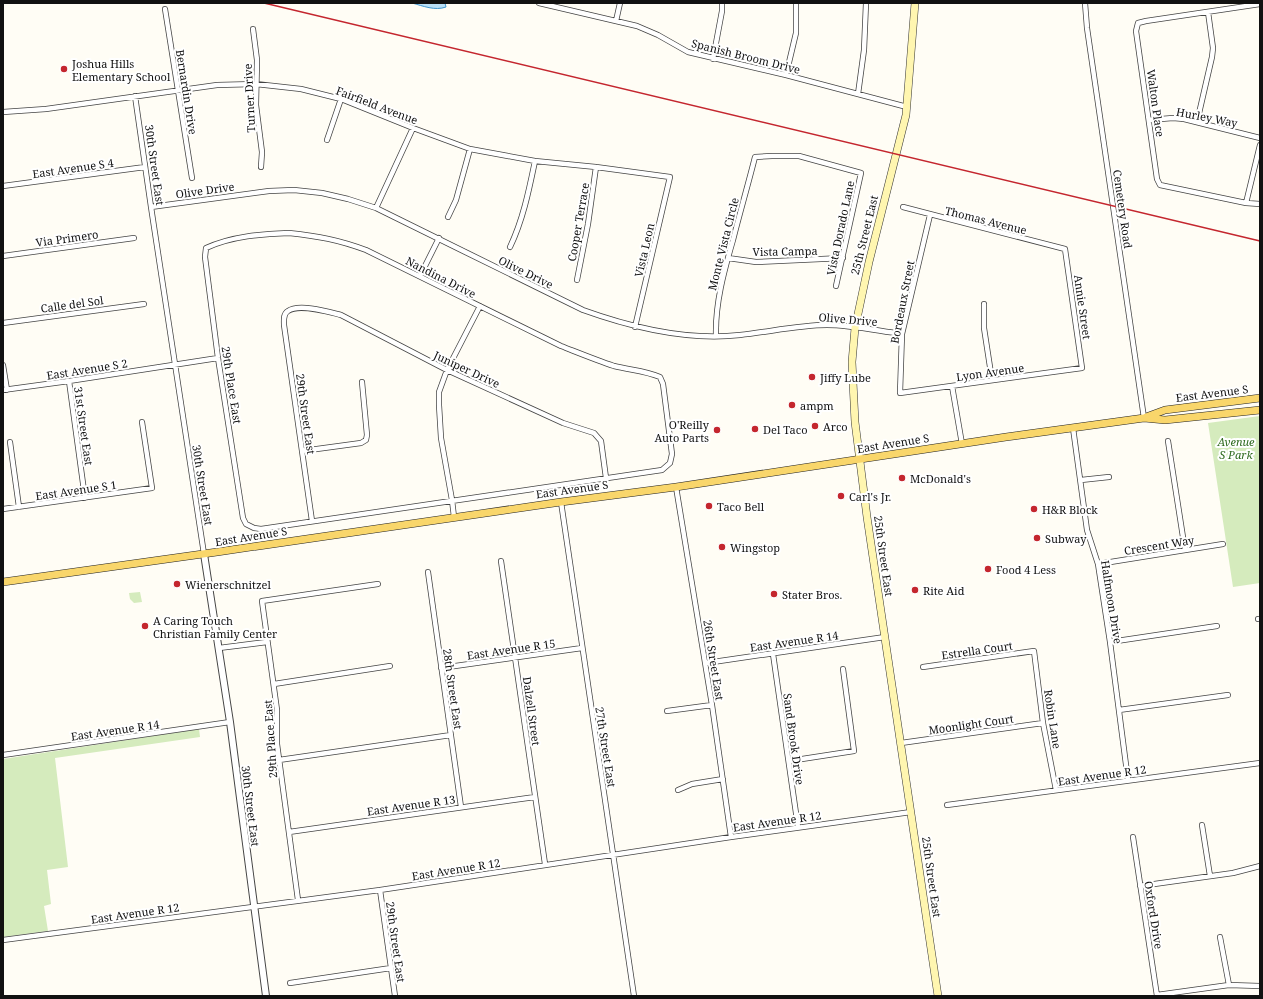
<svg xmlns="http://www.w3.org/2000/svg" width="1263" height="999" font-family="'Noto Serif',serif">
<rect width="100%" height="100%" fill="#fffdf5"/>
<path fill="#d5ebbd" d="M1260 416V583L1233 587 1208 423Z
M140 592 142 602 134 603 130 599 129 593Z
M199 729 200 737 55 758 68 867 47 870 51 904 44 906 48 931 3 937V759Z"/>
<path fill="#b9e0f7" stroke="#3f96cf" d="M412 3H445L446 7C435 11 423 6 412 3Z"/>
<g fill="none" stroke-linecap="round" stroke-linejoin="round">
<g stroke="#444" stroke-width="6">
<path id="minor" d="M539 3 637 26 658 35 688 52 786 75 907 107
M1085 3 1087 28 1144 418
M1260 4 1146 21 1138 23 1136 31 1157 179 1160 185 1246 203 1260 204
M165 9 192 178
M616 21 620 3
M253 29 257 60 256 105 262 152 261 167
M713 59 722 11V3
M786 75 796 33V3
M858 94 864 50 866 3
M135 96 151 207 204 554
M3 112 46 109 217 85 256 84 301 89 341 99 413 128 470 149 535 161 596 167 670 177 635 327
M1149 120 1173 118 1184 119 1260 138
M1197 122 1212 57 1213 48 1208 12
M327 140 341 99
M3 186 145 167
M1246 203 1260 145
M151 207 269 191 294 190 322 193 348 199 376 208 583 310C633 328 687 341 740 335 769 332 798 325 827 325 852 325 878 331 902 334
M903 207 1065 249 1082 368 900 393 902 334 930 215
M376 208 413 128
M448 217 456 200 470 149
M289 233C318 236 339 240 366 250L561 346C579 353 596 360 614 366 630 370 646 371 660 377L663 384 672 454 670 463 662 470 261 529 254 528 246 524 243 518 218 358 205 257 206 248C232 236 262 234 289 233Z
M510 247C523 220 529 190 535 161
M3 256 134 238
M728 258 756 262 843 258
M420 276 439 238
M577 280 588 224 596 167
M984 304V328L992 380
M3 323 144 304
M716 336C715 304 724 271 733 240 740 212 748 185 755 157L772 156H799L861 173 836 286
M3 365 7 390
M69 381 85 498
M952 386 962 444
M3 390 69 381 218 358
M1073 428 1087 530 1098 564 1110 642 1128 780
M1168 441 1185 550
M10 442 19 507
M302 451 361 443 366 440 367 435 362 382
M1081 480 1109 477
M676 487 712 705 731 837
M561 502 634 996
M3 509 152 488 142 422
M454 517 452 500 441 438 439 405V392L447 370 480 306
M312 521 284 325C284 320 283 314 288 311 299 303 329 312 341 315L447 370 563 423 594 433 601 441 606 478
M501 561 545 864
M1098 564 1223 544
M428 572 461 807
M1258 619H1260
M1110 642 1217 626
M219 648 267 642
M773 654 798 827
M706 663 885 637
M923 667 1034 651 1043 723 1056 790
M441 668 582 648
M274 684 390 666
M1119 710 1228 695
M667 711 712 705
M901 743 1043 723
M3 755 230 722
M279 760 451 735
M789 761 854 751 843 669
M678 790 692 784 723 779
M947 805 1260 763
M1202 825 1210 876
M289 832 535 797
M1133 837 1157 996
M1140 886 1233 873 1260 866
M380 890 395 996
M298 900 277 744V710L262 601 378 584
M1220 937 1229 985
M3 940 380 890 731 837 911 812
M290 983 391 968
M1157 995 1229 985 1260 986"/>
</g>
<g stroke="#444" stroke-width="8">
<path id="tertiary" d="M204 554 230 722 266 996"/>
</g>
<g stroke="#333" stroke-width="8">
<path id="secondary" d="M915 3 906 115 869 262 855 328 852 362 855 422 867 517 938 996"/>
</g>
<g stroke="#222" stroke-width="8">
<path id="primary" d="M1146 417 1165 410 1260 398
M3 582 217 552 561 502 676 487 1006 437 1144 418 1165 420 1260 410"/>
</g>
<use href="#minor" stroke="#fff" stroke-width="4.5"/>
<use href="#tertiary" stroke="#fff" stroke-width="6"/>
<use href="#secondary" stroke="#fff6b0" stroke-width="7"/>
<use href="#primary" stroke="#f9d66b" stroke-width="7"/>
<path stroke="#c4262e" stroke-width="1.5" d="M264 3 1260 241"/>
</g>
<g fill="#c4262e" stroke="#fff" stroke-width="1.5">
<circle cx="64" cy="69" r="4"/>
<circle cx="812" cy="377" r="4"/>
<circle cx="792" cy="405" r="4"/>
<circle cx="815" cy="426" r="4"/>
<circle cx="755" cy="429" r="4"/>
<circle cx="717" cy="430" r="4"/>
<circle cx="902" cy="478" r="4"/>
<circle cx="841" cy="496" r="4"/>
<circle cx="709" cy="506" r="4"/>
<circle cx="1034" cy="509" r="4"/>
<circle cx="1037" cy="538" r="4"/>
<circle cx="722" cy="547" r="4"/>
<circle cx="988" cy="569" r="4"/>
<circle cx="177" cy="584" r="4"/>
<circle cx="915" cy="590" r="4"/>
<circle cx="774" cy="594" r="4"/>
<circle cx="145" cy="626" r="4"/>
</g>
<g text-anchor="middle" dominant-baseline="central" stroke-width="4" stroke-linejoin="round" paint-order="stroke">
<g font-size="11" fill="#111" stroke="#fff">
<text transform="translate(746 56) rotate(14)">Spanish Broom Drive</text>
<text transform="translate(187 92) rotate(81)">Bernardin Drive</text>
<text transform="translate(249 98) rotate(-93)">Turner Drive</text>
<text transform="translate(1156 103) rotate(82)">Walton Place</text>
<text transform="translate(377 105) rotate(21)">Fairfield Avenue</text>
<text transform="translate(1207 117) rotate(11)">Hurley Way</text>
<text transform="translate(155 165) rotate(82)">30th Street East</text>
<text transform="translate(73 168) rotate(-8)">East Avenue S 4</text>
<text transform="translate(205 190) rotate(-8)">Olive Drive</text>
<text transform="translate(1123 209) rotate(82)">Cemetery Road</text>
<text transform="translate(986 220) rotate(14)">Thomas Avenue</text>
<text transform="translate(578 222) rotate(-80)">Cooper Terrace</text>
<text transform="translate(840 228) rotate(-78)">Vista Dorado Lane</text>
<text transform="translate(864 235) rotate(-76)">25th Street East</text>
<text transform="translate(67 238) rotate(-8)">Via Primero</text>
<text transform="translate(723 244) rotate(-76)">Monte Vista Circle</text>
<text transform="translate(644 250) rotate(-77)">Vista Leon</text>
<text transform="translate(785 251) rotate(-1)">Vista Campa</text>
<text transform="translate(526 272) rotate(26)">Olive Drive</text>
<text transform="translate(441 277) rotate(27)">Nandina Drive</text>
<text transform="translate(902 302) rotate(-79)">Bordeaux Street</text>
<text transform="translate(72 304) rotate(-8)">Calle del Sol</text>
<text transform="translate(1083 307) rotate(82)">Annie Street</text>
<text transform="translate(848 319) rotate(5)">Olive Drive</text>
<text transform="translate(87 369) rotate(-9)">East Avenue S 2</text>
<text transform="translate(467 369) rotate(25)">Juniper Drive</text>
<text transform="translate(990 372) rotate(-8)">Lyon Avenue</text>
<text transform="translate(232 385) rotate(81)">29th Place East</text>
<text transform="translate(1212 393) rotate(-7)">East Avenue S</text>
<text transform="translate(306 414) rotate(82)">29th Street East</text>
<text transform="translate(84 426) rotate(82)">31st Street East</text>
<text transform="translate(893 443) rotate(-9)">East Avenue S</text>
<text transform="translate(203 485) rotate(81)">30th Street East</text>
<text transform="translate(572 489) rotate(-8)">East Avenue S</text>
<text transform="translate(76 490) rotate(-8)">East Avenue S 1</text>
<text transform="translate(251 536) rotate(-9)">East Avenue S</text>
<text transform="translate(1159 545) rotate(-9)">Crescent Way</text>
<text transform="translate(884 556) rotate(82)">25th Street East</text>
<text transform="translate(1112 602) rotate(81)">Halfmoon Drive</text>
<text transform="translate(794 641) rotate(-8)">East Avenue R 14</text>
<text transform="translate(511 649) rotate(-8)">East Avenue R 15</text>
<text transform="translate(977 650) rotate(-8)">Estrella Court</text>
<text transform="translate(714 660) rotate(81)">26th Street East</text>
<text transform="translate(453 689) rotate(82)">28th Street East</text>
<text transform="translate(532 711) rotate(82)">Dalzell Street</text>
<text transform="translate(1053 719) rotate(81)">Robin Lane</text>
<text transform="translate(971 724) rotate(-8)">Moonlight Court</text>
<text transform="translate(115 730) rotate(-8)">East Avenue R 14</text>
<text transform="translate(270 739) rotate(-94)">29th Place East</text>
<text transform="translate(794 739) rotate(82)">Sand Brook Drive</text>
<text transform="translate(606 747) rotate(81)">27th Street East</text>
<text transform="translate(1102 775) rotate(-8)">East Avenue R 12</text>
<text transform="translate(411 805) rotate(-8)">East Avenue R 13</text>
<text transform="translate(251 806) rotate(83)">30th Street East</text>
<text transform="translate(777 821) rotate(-8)">East Avenue R 12</text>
<text transform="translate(456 869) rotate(-9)">East Avenue R 12</text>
<text transform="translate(932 877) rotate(82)">25th Street East</text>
<text transform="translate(135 913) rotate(-8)">East Avenue R 12</text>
<text transform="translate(1154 915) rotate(81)">Oxford Drive</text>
<text transform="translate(396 942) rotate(82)">29th Street East</text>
</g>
<g font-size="11" fill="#111" stroke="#fff" text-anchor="start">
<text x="72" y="63">Joshua Hills<tspan x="72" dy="13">Elementary School</tspan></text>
<text x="820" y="377">Jiffy Lube</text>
<text x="800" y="405">ampm</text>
<text x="709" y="424" text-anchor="end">O'Reilly<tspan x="709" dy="13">Auto Parts</tspan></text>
<text x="823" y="426">Arco</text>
<text x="763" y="429">Del Taco</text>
<text x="910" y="478">McDonald's</text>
<text x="849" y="496">Carl's Jr.</text>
<text x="717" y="506">Taco Bell</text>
<text x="1042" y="509">H&amp;R Block</text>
<text x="1045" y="538">Subway</text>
<text x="730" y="547">Wingstop</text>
<text x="996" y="569">Food 4 Less</text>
<text x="185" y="584">Wienerschnitzel</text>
<text x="923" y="590">Rite Aid</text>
<text x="782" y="594">Stater Bros.</text>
<text x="153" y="620">A Caring Touch<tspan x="153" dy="13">Christian Family Center</tspan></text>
</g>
<g font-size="11" font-style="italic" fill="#2f6b1f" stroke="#fff">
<text x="1236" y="441">Avenue<tspan x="1236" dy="13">S Park</tspan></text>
</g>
</g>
<rect width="1263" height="999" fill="none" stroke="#111111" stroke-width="8"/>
</svg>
